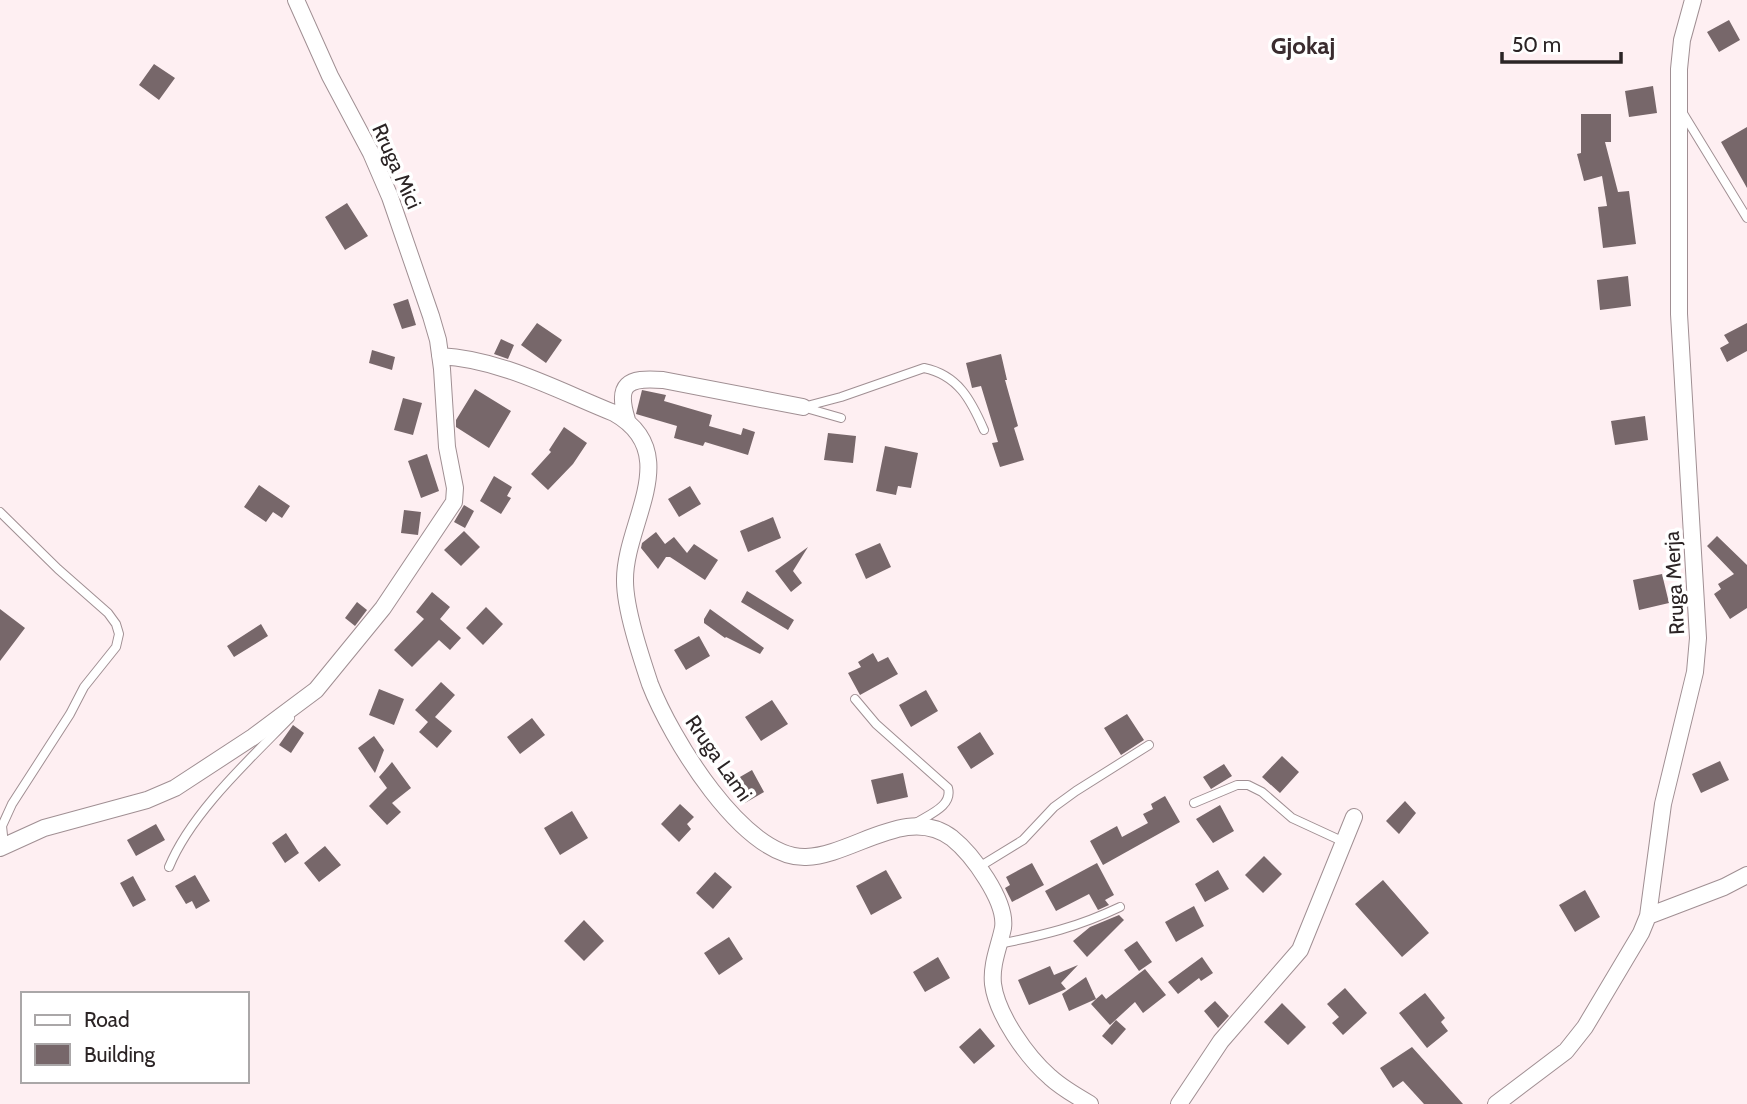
<svg xmlns="http://www.w3.org/2000/svg" width="1747" height="1104" font-family="Cabin,sans-serif">
<rect width="100%" height="100%" fill="#feeff2"/>
<path fill="#77676a" d="M1729 20 1740 40 1719 52 1707 32Z
M154 64 175 78 159 100 139 85Z
M1653 86 1657 113 1629 117 1625 91Z
M1581 114H1611V142H1605L1618 192 1629 191 1636 244 1603 248 1598 207 1607 206 1602 176 1584 181 1577 154 1581 153Z
M1747 127V188L1721 142Z
M347 203 368 236 345 250 325 217Z
M1628 276 1631 306 1600 310 1597 280Z
M408 299 416 325 402 329 393 304Z
M537 323 562 340 546 363 521 345Z
M1747 323V351L1727 362 1720 348 1729 343 1724 335Z
M501 339 514 345 508 359 494 354Z
M372 350 395 357 392 370 369 363Z
M1001 354 1007 380H1005L1018 426 1014 428 1024 460 1000 467 992 443 998 442 981 386 972 388 966 363Z
M475 389 511 411 489 448 456 427V420Z
M642 390 666 395 664 401 712 415 709 426 741 435 743 428 755 432 748 455 705 442 703 446 674 438 677 426 636 414Z
M403 398 422 403 413 435 394 430Z
M1645 416 1648 440 1615 445 1611 421Z
M564 427 587 443 573 464 548 490 531 474 551 452 549 450Z
M828 433 856 436 853 463 824 460Z
M885 446 918 453 911 488 898 486 896 495 876 491Z
M427 454 439 491 421 498 408 461Z
M494 476 512 487 507 496 511 498 501 514 480 501Z
M259 485 290 506 282 518 273 512 266 522 244 507Z
M690 486 701 504 679 517 668 499Z
M464 505 474 511 465 528 454 522Z
M404 510 421 512 418 535 401 533Z
M773 517 781 538 748 552 740 531Z
M464 531 480 547 461 566 444 550Z
M656 532 665 544 674 537 687 553 694 544 718 560 705 580 670 557H666L658 569 641 548 642 543Z
M1717 536 1747 565V608L1730 619 1714 594 1721 589 1718 584 1734 574 1707 546Z
M880 543 891 567 866 579 855 554Z
M808 547 793 571 802 583 791 592 775 571Z
M1662 574 1669 603 1639 610 1633 580Z
M747 591 794 620 788 630 741 602Z
M432 592 450 607 440 619 461 638 450 650 439 640 412 667 394 650 424 619 416 612Z
M357 602 367 610 355 626 345 618Z
M486 607 503 624 483 645 466 628Z
M0 609 25 628 0 661Z
M710 609 764 648 760 654 726 637 725 638 704 623V619Z
M261 624 268 636 234 657 227 646Z
M699 636 710 656 686 670 674 650Z
M873 653 878 662 888 657 898 674 860 695 848 673 861 667 858 662Z
M441 682 455 695 435 717 452 731 437 748 419 732 428 722 415 710Z
M379 689 404 699 394 725 369 715Z
M926 690 938 711 911 727 899 705Z
M772 700 788 724 761 741 745 717Z
M1127 714 1144 740 1121 755 1104 728Z
M532 718 545 735 520 754 507 737Z
M293 725 304 733 291 753 279 745Z
M980 732 994 754 971 769 957 747Z
M374 736 384 750 375 773 358 748Z
M1282 756 1299 772 1280 793 1262 777Z
M1720 761 1729 780 1701 793 1692 774Z
M392 762 411 788 392 803 401 812 387 825 369 806 387 788 379 777Z
M1224 764 1232 776 1211 789 1203 777Z
M752 770 764 792 745 803 733 781Z
M903 773 908 797 877 804 871 780Z
M1165 796 1180 822 1103 865 1090 841 1117 826 1122 837 1148 823 1143 814 1153 809 1151 804Z
M1405 801 1416 813 1399 834 1386 821Z
M680 804 694 817 687 824 691 829 679 842 661 824Z
M1220 805 1234 831 1213 843 1196 819Z
M572 811 588 838 560 855 544 828Z
M156 824 165 840 136 856 127 840Z
M286 833 299 853 285 863 272 843Z
M325 846 341 865 319 882 304 863Z
M1264 856 1282 874 1263 893 1245 875Z
M1032 863 1044 885 1012 902 1005 888 1010 885 1006 877Z
M1097 863 1114 895 1105 900 1109 905 1098 910 1089 894 1056 911 1045 891Z
M886 870 902 898 871 915 856 886Z
M1218 870 1229 889 1205 902 1195 884Z
M715 872 732 887 713 909 696 893Z
M195 875 210 901 196 909 192 901 186 904 175 886Z
M133 876 146 900 133 907 120 883Z
M1383 880 1429 933 1402 957 1355 904Z
M1585 890 1600 917 1575 932 1559 905Z
M1194 906 1204 926 1176 942 1165 922Z
M1119 915 1124 920 1087 957 1073 941 1090 927Z
M584 920 604 941 584 961 564 941Z
M729 937 743 959 719 975 704 953Z
M1137 941 1152 962 1139 971 1124 950Z
M938 957 950 978 925 992 913 972Z
M1202 957 1213 973 1201 981 1199 978 1178 994 1168 982Z
M1078 965 1061 983 1066 989 1029 1005 1018 980 1050 966 1054 975Z
M1145 969 1166 995 1143 1013 1135 1002 1110 1025 1091 1004 1096 999 1069 1011 1062 994 1086 977 1096 999 1102 994 1106 999Z
M1345 988 1367 1013 1343 1035 1332 1023 1339 1017 1327 1004Z
M1425 993 1445 1018 1441 1022 1448 1031 1427 1048 1399 1013Z
M1215 1001 1229 1016 1218 1028 1204 1011Z
M1282 1003 1306 1027 1288 1045 1264 1022Z
M1116 1020 1126 1029 1112 1045 1102 1036Z
M980 1028 995 1046 974 1064 959 1047Z
M1412 1047 1463 1104H1424L1403 1081 1393 1088 1380 1068Z"/>
<g fill="none" stroke-linecap="round" stroke-linejoin="round">
<g stroke="#a08f93" stroke-width="10">
<path id="service" d="M1681 110 1747 218
M803 407 841 397 924 368C958 375 971 400 984 430
M806 408 841 418
M0 512 58 569 108 613 116 624 119 634 116 647 84 687 70 714 12 804 2 826 4 845
M855 699 876 724 948 788C953 807 927 815 913 825
M1194 803 1237 785H1248L1262 792 1292 818 1344 842
M169 867C191 813 249 760 290 718
M979 867 1023 840 1054 807 1076 791 1149 745
M999 944C1044 935 1078 927 1120 907"/>
</g>
<g stroke="#a08f93" stroke-width="18">
<path id="minor" d="M440 356C501 359 559 391 614 413 685 453 624 523 625 581 625 609 641 657 650 684 670 736 743 859 806 857 854 855 907 804 952 838 972 854 1007 901 1003 928 999 947 991 964 993 984 997 1015 1027 1057 1050 1077 1062 1088 1076 1096 1090 1104
M627 420C616 384 627 377 663 380L803 407
M0 848 44 828 147 800 175 788 253 737 316 690 383 608 454 502 455 488 447 447 442 369 438 340 431 316 390 197 371 153 330 76 296 0
M1648 916 1724 887 1747 875
M1179 1104 1221 1041 1300 950 1354 817
M1496 1104 1566 1051 1585 1027 1641 933 1648 916 1663 804 1695 672 1698 638 1679 314V69L1682 40 1693 0"/>
</g>
<use href="#service" stroke="#fff" stroke-width="8"/>
<use href="#minor" stroke="#fff" stroke-width="16"/>
</g>
<g text-anchor="middle" dominant-baseline="central" stroke-width="7" stroke-linejoin="round" paint-order="stroke">
<g font-size="21" fill="#2b2425" stroke="#fff">
<text transform="translate(397 166) rotate(66)">Rruga Mici</text>
<text transform="translate(1674 583) rotate(-93)">Rruga Merja</text>
<text transform="translate(719 758) rotate(55)">Rruga Lami</text>
</g>
<g font-size="24" font-weight="bold" fill="#3a2c2f" stroke="#fff">
<text x="1303" y="45">Gjokaj</text>
</g>
</g>
<rect x="21" y="992" width="228" height="91" fill="#ffffff" stroke="#aaa7a8" stroke-width="2"/>
<rect x="35" y="1015" width="35" height="10" fill="#ffffff" stroke="#aaa7a8" stroke-width="2"/>
<text x="84" y="1027" font-size="21" fill="#2b2425">Road</text>
<rect x="35" y="1044" width="35" height="21" fill="#77676a" stroke="#aaa7a8" stroke-width="2"/>
<text x="84" y="1062" font-size="21" fill="#2b2425">Building</text>
<path d="M1502 52v10h119v-10" fill="none" stroke="#2b2425" stroke-width="3.5"/>
<text x="1512" y="52" font-size="21" fill="#2b2425" stroke="#ffffff" stroke-width="5" paint-order="stroke">50 m</text>
</svg>
